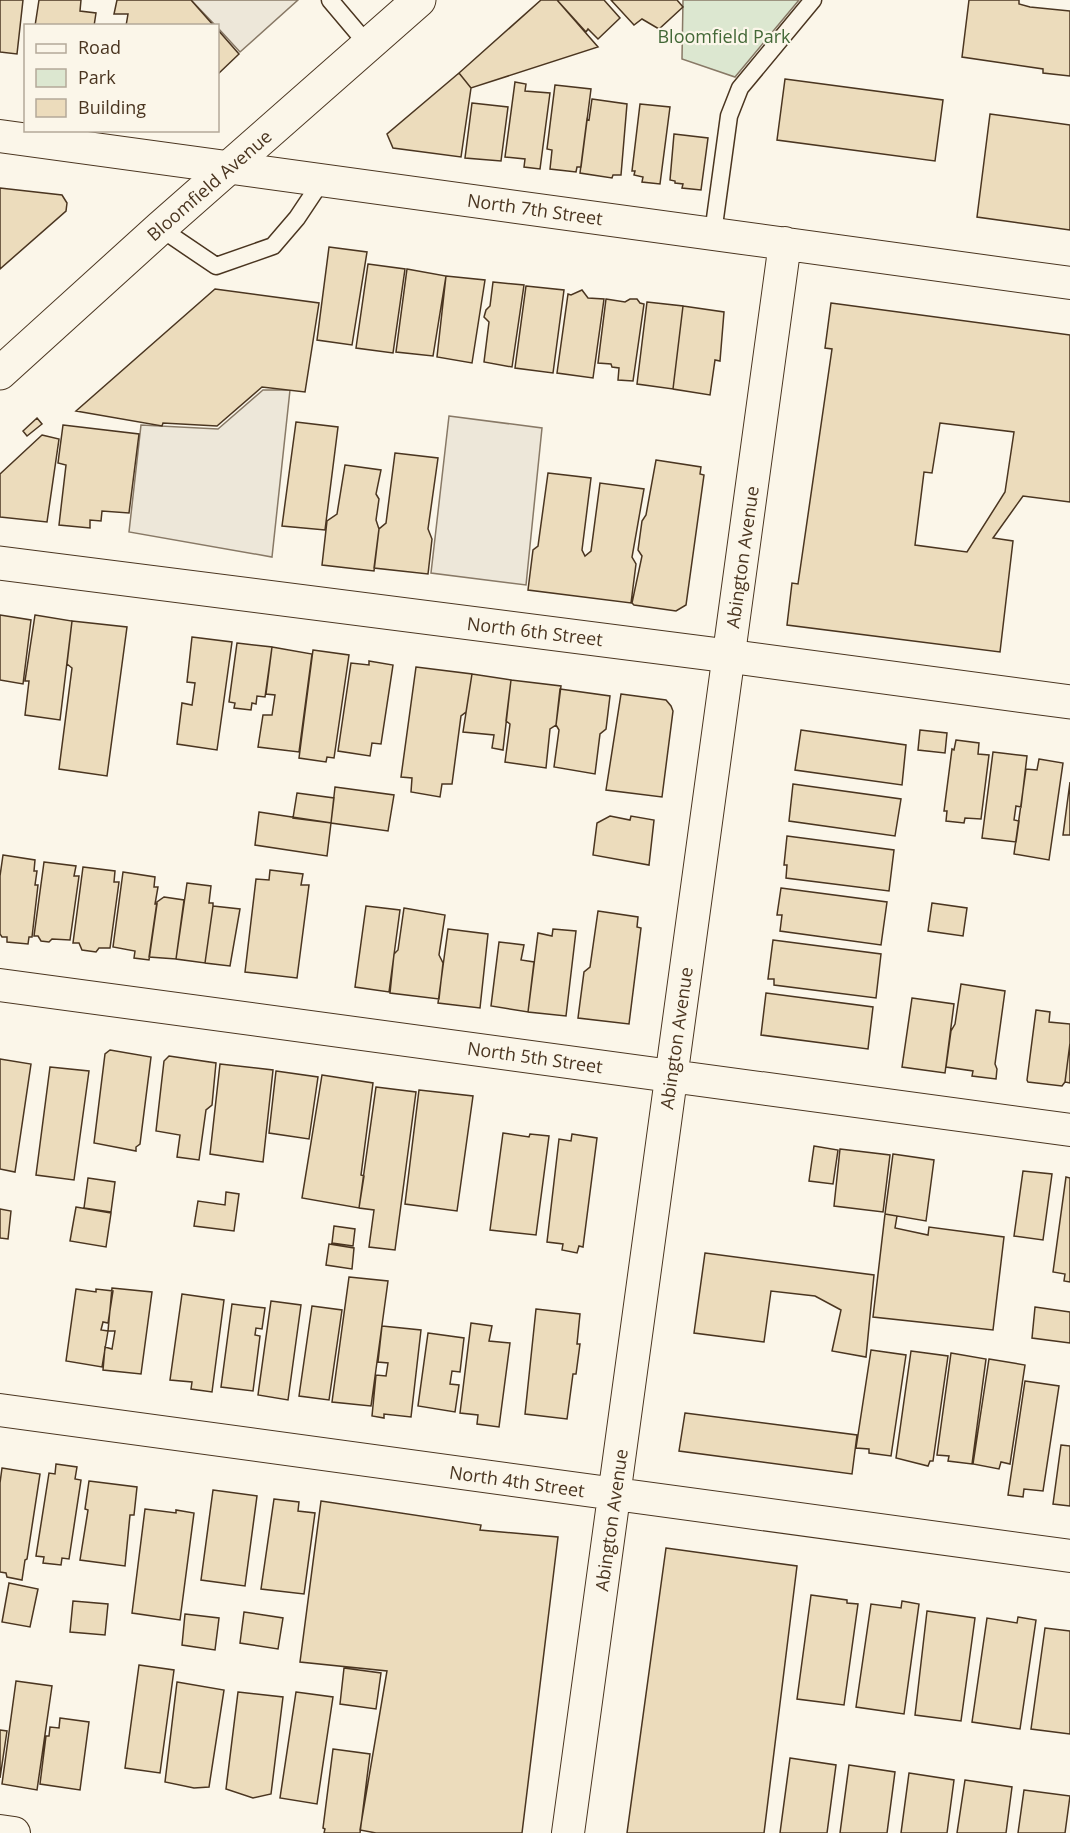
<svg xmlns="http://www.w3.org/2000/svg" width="1070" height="1833" font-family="'Open Sans',sans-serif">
<rect width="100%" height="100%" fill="#fbf6e9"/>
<path fill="#dce7d0" stroke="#887966" stroke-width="1.5" d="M683 0H799L735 77 682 59Z"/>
<path fill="#ede7d9" stroke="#887966" stroke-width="1.5" d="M191 0H298L240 52 218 28V26L215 25Z
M263 390H290L272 557 129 532 141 425 218 429Z
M449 416 542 428 526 585 431 573Z"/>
<path fill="#ecdcbc" stroke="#4a3520" stroke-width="1.5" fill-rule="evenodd" d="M0 0H23L17 54 0 52Z
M39 0H81L80 11 96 13 94 26H35Z
M117 0H191L214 26H126L128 14H114Z
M541 0H557L598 47 471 88 459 73Z
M557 0H604L620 18 598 39 588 29 586 32Z
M611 0H677L683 7 659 29 642 19 634 25Z
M969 0H1019V4L1030 7 1070 11V76L1043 73V69L962 57Z
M218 30 239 54 218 74Z
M459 73 471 88 461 157 393 148 387 134Z
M785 79 943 100 935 161 777 140Z
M515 82 526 84 525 91 550 93 540 169 524 167 525 159 505 157Z
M555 85 591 89 581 167H577L576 172 550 169 552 150 547 149Z
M592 99 627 104 621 175H613L612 178 580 173 587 119 589 120Z
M472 103 508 107 501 161 465 158Z
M640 104 670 107 660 184 642 182 643 177 634 175 635 171H632Z
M990 114 1070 125V230L977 217Z
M674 134 708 138 701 190 682 188 683 184 675 183V181L670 180Z
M0 188 62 195 67 203 66 211 0 269Z
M329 247 367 252 352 345 317 340Z
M368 264 405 269 393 353 356 348Z
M407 269 446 276 433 356 396 352Z
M446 276 485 280 472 363 437 357Z
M493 282 524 285 512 367 484 362 489 322 484 317 486 310 490 306Z
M526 286 564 290 553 373 515 368Z
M215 289 319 303 305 392 262 387 217 426 163 423 162 426 76 411Z
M582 290 588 298 604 299 593 378 557 373 568 294 571 295Z
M606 299 625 302 630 299H637L640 303 644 304 633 381 618 380 619 368 612 367 611 364 598 363Z
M647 302 683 306 673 389 637 384Z
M831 303 1070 335V502L1023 496 993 538 1013 541 1000 652 787 625 792 583 798 584 832 349 825 348ZM940 423 1014 432 1005 492 967 552 915 545 924 472 932 473Z
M683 306 724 312 720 361 715 360 710 395 673 389Z
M37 418 42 424 27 436 23 431Z
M296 422 338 427 325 530 282 526Z
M63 425 139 434 129 513 102 511 101 521 90 520V528L59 525 66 465 58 463Z
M42 435 59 439 47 522 0 517V474Z
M395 453 438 458 428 529 432 539 428 574 374 568 379 529 386 523Z
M656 460 701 467 700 474 704 475 686 605 676 611 634 605 632 603 642 556 638 550 642 521 646 515Z
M345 465 381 470 376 494 379 499 376 520 379 529 374 571 322 565 327 521 337 514Z
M548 473 591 478 582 550 585 556 591 551 600 483 644 489 632 557 636 564 631 603 528 590 533 550 538 546Z
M0 615 31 620 23 684 0 680Z
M35 615 72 621 60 720 25 715 29 681H25Z
M72 621 127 627 107 776 59 769 72 668 67 664Z
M192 637 232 642 217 750 177 744 182 703 192 705 195 683 187 682Z
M237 643 272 647 265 697 257 696 256 704 252 703 251 710 234 708 235 703 229 702Z
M272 647 312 654 299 752 258 747 263 715H272L275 695 266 694Z
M313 650 349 655 334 758 327 757 326 762 299 758Z
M369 661 393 665 381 744 372 743 370 756 338 751 351 663 369 665Z
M416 667 472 674 466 712 461 716 452 784H442L440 797 411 792 412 778 401 777Z
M472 674 511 680 503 750 492 748 494 735 463 732Z
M511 680 561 686 556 725 550 729 546 768 505 762 510 724 506 721Z
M560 689 610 696 606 729 600 734 595 774 554 767 559 730 556 725Z
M621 694 666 700 671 706 673 711 662 797 606 790Z
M801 730 906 745 902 785 795 770Z
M920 730 947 733 945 753 918 750Z
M956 740 979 743 978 754 989 755 981 819 965 818 964 823 946 821 947 811H944L952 749 954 750Z
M993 752 1027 756 1021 807 1016 806 1014 820 1019 821 1016 842 982 838Z
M1039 759 1063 763 1049 860 1014 854 1026 769 1037 770Z
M1070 782V835H1063Z
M793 784 901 799 895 836 789 821Z
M335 787 394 795 388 831 331 823Z
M297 793 334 798 331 823 293 818Z
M259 812 331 823 327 856 255 845Z
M610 816 630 820 631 816 654 820 649 865 593 855 597 823Z
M787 836 894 850 889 891 786 878 787 865H784Z
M3 855 35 860 34 871H37L35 885H38L32 937H29L28 944 7 942V937H2L0 934V876Z
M44 862 76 866 74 876H79L70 940 52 939 49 942 41 941 38 936H34Z
M83 867 115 871 114 882H119L110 948H99L96 952 82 950 79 943H73Z
M270 870 303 874 301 885H309L297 978 245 972 256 879 269 880Z
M123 872 155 877 154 887H158L155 904H157L149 960 134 958 135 951 113 947Z
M187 883 211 886 209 903H213V906L205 963 176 959Z
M781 888 887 902 881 945 780 931 782 915H777Z
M164 897 184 900 176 959 149 957 157 902Z
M932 903 967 908 963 936 928 931Z
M213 906 240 909 230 966 205 963Z
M366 906 400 910 389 992 355 987Z
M404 908 445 915 439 955 443 963 439 999 390 993 394 954 398 950Z
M598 911 638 917 637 927 641 928 629 1024 578 1018 584 972 590 967Z
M448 929 488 934 480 1008 438 1003Z
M553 929 576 931 566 1016 528 1012 538 933 552 936Z
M773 940 881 954 876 998 774 985V979H768Z
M499 942 524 945 521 960 534 962 528 1012 491 1006Z
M961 984 1005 991 995 1064 997 1069 996 1079 972 1076 973 1071 946 1067 951 1031 955 1024Z
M766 993 873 1007 868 1049 761 1035Z
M912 998 954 1004 945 1073 902 1067Z
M1036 1010 1050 1012 1049 1022 1070 1024V1043L1065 1082 1062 1086 1028 1082 1027 1080Z
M1070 1043V1083L1065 1082Z
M110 1050 151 1057 140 1144 136 1147V1151L94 1143 105 1054Z
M169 1056 216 1063 212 1105 206 1110 199 1160 177 1157 180 1135 156 1131 164 1061Z
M0 1059 31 1064 15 1172 0 1169Z
M220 1064 273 1070 263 1162 210 1154Z
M50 1067 89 1071 74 1180 36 1175Z
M276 1071 318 1077 309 1139 269 1133Z
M322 1075 373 1083 361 1175 364 1176 359 1208 302 1198Z
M376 1087 416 1092 395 1250 369 1247 374 1210 359 1208Z
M419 1090 473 1096 457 1211 405 1204Z
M503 1133 529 1137 530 1134 549 1136 536 1235 490 1230Z
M572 1134 597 1138 583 1247 579 1246 577 1253 562 1250 563 1244 547 1242 559 1139 571 1141Z
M814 1146 838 1150 833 1184 809 1181Z
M840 1149 890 1155 883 1212 834 1206Z
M893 1154 934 1160 926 1221 885 1214Z
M1023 1171 1052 1174 1043 1240 1014 1236Z
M1066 1177 1070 1178V1282L1064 1281 1065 1274 1053 1272Z
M88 1178 115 1182 111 1212 84 1208Z
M226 1192 239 1194 234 1231 194 1226 198 1201 225 1205Z
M76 1207 111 1213 106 1247 70 1241Z
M0 1209 11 1211 8 1239 0 1238Z
M885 1214 897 1216 895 1228 928 1235 929 1227 1004 1237 993 1330 873 1317Z
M334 1226 355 1229 353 1246 332 1243Z
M329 1244 354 1248 352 1269 326 1265Z
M705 1253 874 1275 866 1357 832 1351 841 1310 815 1296 771 1291 764 1342 694 1333Z
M349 1277 388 1281 371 1406 332 1402Z
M112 1288 152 1292 141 1374 103 1370 105 1347 112 1349 115 1331H108Z
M76 1289 96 1292V1289L113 1291 108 1323 103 1322 101 1330 108 1331 102 1367 66 1361Z
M182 1294 224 1300 212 1392 191 1389 192 1382 170 1380Z
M271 1301 301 1305 288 1400 258 1395Z
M232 1304 265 1308 262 1329 256 1328 255 1335 260 1336 253 1391 221 1387Z
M312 1306 342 1310 329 1400 299 1396Z
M1035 1307 1070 1312V1343L1032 1338Z
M536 1309 580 1314 577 1344H580L576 1374H573L567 1419 525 1414Z
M471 1323 492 1326 489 1341 510 1343 499 1427 477 1424 478 1415 460 1413Z
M382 1326 421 1330 411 1417 384 1414V1418L372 1416 376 1375 386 1376 388 1363 378 1362Z
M428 1333 464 1338 460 1372 452 1371 450 1384 459 1385 455 1412 418 1406Z
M871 1350 906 1355 891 1456 869 1453V1449L856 1448Z
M911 1351 948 1356 933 1461H930L928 1466 896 1458Z
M951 1353 986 1359 972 1464 948 1461 949 1456 937 1455Z
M989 1359 1025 1365 1010 1464 1001 1462 999 1469 973 1464Z
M1025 1381 1059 1386 1043 1491 1024 1489 1023 1497 1008 1495Z
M685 1413 857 1435 852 1474 679 1451Z
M1061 1445 1070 1446V1506L1053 1504Z
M56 1464 77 1467 75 1479 81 1480 69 1559 62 1558 61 1565 43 1563 44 1557 36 1556 49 1473 55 1474Z
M2 1468 40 1474 27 1559 25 1560 22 1580 7 1577 6 1573 0 1572V1483Z
M89 1481 137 1487 134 1515H130L125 1566 80 1560 88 1510 85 1509Z
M213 1490 257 1496 245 1586 201 1580Z
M274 1499 299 1502 298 1511 315 1513 304 1594 261 1589Z
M321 1501 481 1525 480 1530 558 1537 522 1833H376L360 1830 387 1671 300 1662Z
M145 1509 176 1513V1510L194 1513 180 1620 132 1613Z
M666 1548 797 1566 764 1833H627Z
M9 1583 38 1589 30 1627 2 1622Z
M811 1595 847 1600V1603L858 1604 844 1705 797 1699Z
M73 1601 108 1604 105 1635 70 1632Z
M902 1601 919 1604 904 1714 856 1707 871 1604 901 1608Z
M927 1611 975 1618 961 1721 915 1715Z
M244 1612 283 1618 278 1649 240 1643Z
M185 1614 219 1618 215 1650 182 1645Z
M1018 1617 1036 1620 1020 1729 972 1722 987 1618 1017 1623Z
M1045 1628 1070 1631V1734L1031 1729Z
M139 1665 174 1670 160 1773 125 1768Z
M344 1668 381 1673 376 1709 340 1704Z
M16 1681 52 1686 37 1790 2 1784Z
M177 1682 224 1690 209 1787 194 1788 165 1782Z
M238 1692 283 1697 271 1794 253 1798 226 1789Z
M296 1692 333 1697 317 1804 280 1798Z
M60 1718 89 1722 80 1790 40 1784 46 1736H49L50 1727 59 1728Z
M0 1730 7 1731 0 1778Z
M333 1749 370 1754 360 1833H324L325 1829 323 1828Z
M790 1758 836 1765 827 1833H780Z
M849 1765 895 1772 887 1833H840Z
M909 1773 954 1780 947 1833H901Z
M965 1780 1012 1787 1006 1833H957Z
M1024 1790 1070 1796 1065 1833H1018Z"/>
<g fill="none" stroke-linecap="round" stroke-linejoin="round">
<g stroke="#4a3520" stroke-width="19">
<path id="service" d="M330 0 368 45
M160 228 216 266 273 246 297 218 323 179
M713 233 729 116 740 88 813 0"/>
</g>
<g stroke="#4a3520" stroke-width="34">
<path id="minor" d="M0 136 1070 283
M0 985 1070 1130
M0 1410 1070 1556
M0 1831 14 1833
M568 1833 785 243"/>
</g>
<g stroke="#4a3520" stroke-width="35">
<path id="tertiary" d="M0 563 728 656 1070 702"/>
</g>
<g stroke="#4a3520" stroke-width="35">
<path id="primary" d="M0 373 160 228 419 0"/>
</g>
<use href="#service" stroke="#fbf6e9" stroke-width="16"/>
<use href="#minor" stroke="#fbf6e9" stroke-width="32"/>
<use href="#tertiary" stroke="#fbf6e9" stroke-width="33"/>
<use href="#primary" stroke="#fbf6e9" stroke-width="33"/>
</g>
<g text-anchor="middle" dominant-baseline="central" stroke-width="4.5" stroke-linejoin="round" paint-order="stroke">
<g font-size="18" fill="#436837" stroke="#fbf6e9">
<text x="724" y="36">Bloomfield Park</text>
</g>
<g font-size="18" fill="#4a3520" stroke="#fbf6e9">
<text transform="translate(209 185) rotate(-41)">Bloomfield Avenue</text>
<text transform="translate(535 209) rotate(8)">North 7th Street</text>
<text transform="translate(742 557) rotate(-82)">Abington Avenue</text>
<text transform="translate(535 631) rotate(7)">North 6th Street</text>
<text transform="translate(676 1038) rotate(-82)">Abington Avenue</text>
<text transform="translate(535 1057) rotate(8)">North 5th Street</text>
<text transform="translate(517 1481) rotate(8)">North 4th Street</text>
<text transform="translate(611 1520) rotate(-82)">Abington Avenue</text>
</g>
</g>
<rect x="24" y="24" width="195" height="108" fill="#fbf6e9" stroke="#b4a999" stroke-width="1.5"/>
<rect x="36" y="44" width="30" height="9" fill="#fbf6e9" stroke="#b4a999" stroke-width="1.5"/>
<text x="78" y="54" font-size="18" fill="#4a3520">Road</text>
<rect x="36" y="69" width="30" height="18" fill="#dce7d0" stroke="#b4a999" stroke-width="1.5"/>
<text x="78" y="84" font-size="18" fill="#4a3520">Park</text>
<rect x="36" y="99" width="30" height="18" fill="#ecdcbc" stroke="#b4a999" stroke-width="1.5"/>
<text x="78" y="114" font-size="18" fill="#4a3520">Building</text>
</svg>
